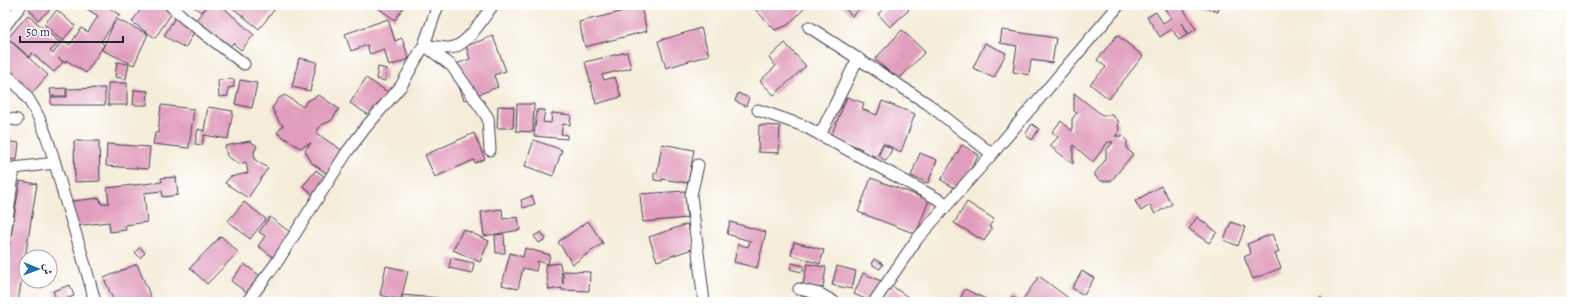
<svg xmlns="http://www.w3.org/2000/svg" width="1576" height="307" font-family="Alegreya,Amiri,serif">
<rect width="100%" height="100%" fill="#fff"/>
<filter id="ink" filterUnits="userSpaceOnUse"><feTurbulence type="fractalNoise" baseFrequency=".025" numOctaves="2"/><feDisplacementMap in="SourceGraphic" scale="8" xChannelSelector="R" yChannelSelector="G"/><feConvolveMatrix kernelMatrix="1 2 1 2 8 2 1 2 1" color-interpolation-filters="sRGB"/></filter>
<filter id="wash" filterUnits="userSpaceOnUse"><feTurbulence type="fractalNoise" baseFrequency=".012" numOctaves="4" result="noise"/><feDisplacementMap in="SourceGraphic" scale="16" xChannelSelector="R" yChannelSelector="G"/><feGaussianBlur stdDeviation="0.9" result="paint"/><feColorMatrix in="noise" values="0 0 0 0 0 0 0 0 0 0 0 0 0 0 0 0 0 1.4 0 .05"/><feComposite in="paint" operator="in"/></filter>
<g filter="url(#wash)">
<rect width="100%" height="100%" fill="#f5edd9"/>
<g id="blocks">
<path fill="#e19dbc" d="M33 5H49L52 8 38 20 29 9Z
M81 5H105L120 15 116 19 148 34 134 65 102 50 115 21 101 42 104 45 86 73 66 60 65 63 58 58 63 62 54 72 32 53 29 57 8 38 28 15 59 42 50 51 53 54 62 41 44 24 57 10 75 26 63 40 70 45 81 28 88 32 98 16Z
M141 5H160L172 13 155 38 132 22 143 6Z
M192 5H207L201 12Z
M209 5H221L254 35 241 50 233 43 228 48 196 20Z
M229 5H278L259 29Z
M374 5H405L395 20Z
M751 5H808L788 25 775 30Z
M842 5H864L852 16Z
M888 5H904L909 10 890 27 878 14Z
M1165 5H1181L1196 29 1189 34 1182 23 1188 34 1179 40 1172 29 1160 37 1147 17 1156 12 1163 23 1171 18 1163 6Z
M1196 5H1220L1218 12Z
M641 7 647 31 585 47 579 22Z
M176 16 197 28 185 48 164 36Z
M388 19 395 41 402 38 409 59 389 66 384 49 370 54 367 45 351 51 345 34Z
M701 28 709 55 666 68 658 41Z
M902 30 925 52 898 80 875 59Z
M1002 30 1056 38 1052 63 1031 60 1029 75 1013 72 1017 46 1000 43Z
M1117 35 1143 56 1109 99 1090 84 1106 67 1097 60Z
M493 36 506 71 494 75 498 87 464 100 451 66 470 59 466 46Z
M8 39 48 75 32 93 5 68V43Z
M785 43 806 66 774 95 760 81 776 66 769 58Z
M985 43 1006 53 994 78 973 68Z
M627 52 631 68 602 75 604 80 615 77 621 97 596 104 585 62Z
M299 58 317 62 310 91 292 87Z
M117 62 129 64 126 79 115 77Z
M378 67 387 69 385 81 376 79Z
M366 78 391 94 375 119 350 103Z
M234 79V87L228 88V96L219 97 218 80Z
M240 80 257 83 252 108 235 104Z
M108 83H127V105H108Z
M66 88V96H51L50 89Z
M105 88V105H51V97H67V89Z
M134 90 148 91 147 105H133Z
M738 93 749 98 746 106 735 101Z
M1074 93 1102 115H1112L1118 120 1119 132 1115 136H1122L1127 141V149L1133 154 1111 181H1101L1095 176V173L1106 159V151L1113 142H1108L1093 162 1073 145V164L1050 146 1058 137 1052 132 1061 121 1072 131V119L1077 113 1074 111Z
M285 95 303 107 307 101 319 95 339 109 331 121 321 125 316 133 346 153 335 168 326 173 312 163 305 151 311 143 300 148 277 133 283 125 279 122 272 108 279 98Z
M847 97 864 103 862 109 877 115 882 101 915 114 901 152 883 143 877 157 861 151 862 149 831 136Z
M517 104H534L533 132 516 131Z
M161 105 194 109 189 148 153 144 155 133H158Z
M498 106 514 107 513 128H497Z
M208 107 233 111 228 139 204 135 202 145 195 144 198 129 204 131Z
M537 110H545L543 122 551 123 552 113 571 115 570 125 563 124 561 134 567 135V139L534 136Z
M1032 124 1039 129 1032 140 1025 135Z
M759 125 780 126 779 153 758 152Z
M474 133 485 159 475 163 474 160 435 177 425 155Z
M534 140 562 150 553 176 525 166Z
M5 141 19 143 17 160 5 159Z
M74 141H99L100 181 75 182Z
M250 141 257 146 254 152 255 160 268 168 248 198 225 183 230 177 248 173 246 162 239 164 227 156 225 146Z
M107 144 150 147 148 169 106 166Z
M662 144 694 150 688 183 662 179V181L654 180V173H657Z
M884 145 892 149 886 161 878 156Z
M962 145 979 155 958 190 941 180Z
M920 153 937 160 928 183 911 176Z
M316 170 332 182 318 199 303 186Z
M176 177 178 195 163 197 162 191 144 193 147 222 125 225 126 230 110 232 109 222 75 226 72 201 100 198 101 204 109 203 107 188 162 182 161 178Z
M871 178 929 200 916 234 858 212Z
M20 181 37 184 18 302H5V273Z
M1161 186 1172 204 1155 214 1150 205 1141 211 1135 201Z
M685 191 687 218 643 222 640 194Z
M532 196 535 204 523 208 521 200Z
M244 202 266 219 250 239 228 221Z
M967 202 994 219 989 227 992 228 984 241 954 223Z
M502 209 503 219 518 217 520 230 484 236 481 212Z
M270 217 295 236 277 260 258 246 265 236 259 232Z
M1197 217 1217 232 1209 243 1189 229Z
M588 221 603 243 573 264 558 242Z
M730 222 766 232 757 268 734 262 738 244 748 247 750 241 727 234Z
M1231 222 1245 227 1238 246 1224 240Z
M687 224 695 248 657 261 649 237Z
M463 229 489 241 480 262 453 250Z
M541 232 546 239 539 243 534 236Z
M504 234 505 253H496L495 235Z
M1272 234 1279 252 1275 254 1281 268 1253 279 1244 257 1251 254 1247 244Z
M221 236 238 252 207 284 190 268Z
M794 242 824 250 820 264 791 255Z
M140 247 145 253 140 258 135 252Z
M525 248 550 255 548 264 538 261 536 271 523 268 518 289 502 285 510 253 523 257Z
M451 258 474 263 472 273 449 268Z
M874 259 883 264 880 269 871 264Z
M560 263 563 284V271L590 272 589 291 562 290V288L549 290 545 265Z
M792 263 804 266 802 272 790 269Z
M137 264 153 302H114L104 278Z
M244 264 262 277 250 295 231 281Z
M807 264 826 267 823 288 803 285Z
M386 266 408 271 401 300 380 295Z
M837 266 856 271 852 289 832 285Z
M1082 271 1094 278 1084 295 1072 288Z
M863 273 881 281 872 302 854 294Z
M1039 276 1071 300 1069 302H1008L1012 296 1021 302Z
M70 285 74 296 57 302 53 291Z
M892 286 915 302H881Z
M965 289 992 302H958Z
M402 295 469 301V302H402Z
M1321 296 1324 302H1306Z"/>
</g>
</g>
<g filter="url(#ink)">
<use href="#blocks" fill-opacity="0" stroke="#424053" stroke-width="1"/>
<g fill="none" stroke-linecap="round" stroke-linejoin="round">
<g stroke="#424053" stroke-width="13">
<path id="minor" d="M170 5 184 18 244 64
M5 26 21 5
M809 27 928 104 992 154
M5 74C42 102 52 153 64 196 75 231 86 266 95 302
M758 110 804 126 947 204
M5 118 17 120
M820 135 858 58
M490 150 488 118 452 66 424 45C432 46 441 48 449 48 466 48 483 18 493 5
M698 165 691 195 704 302
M5 235 14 168 55 163
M799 289 820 294 834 302
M247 302 277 262 347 152 366 127 401 86 424 45 438 5
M874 302 917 239 992 154 1119 5"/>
</g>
<use href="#minor" stroke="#fff" stroke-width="11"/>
</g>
</g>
<rect width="1576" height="307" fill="none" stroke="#fff" stroke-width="20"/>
<g transform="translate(38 269) rotate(91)"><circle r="19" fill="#ffffff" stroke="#a7a7b1"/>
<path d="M0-3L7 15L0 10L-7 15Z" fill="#1f6fb2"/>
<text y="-6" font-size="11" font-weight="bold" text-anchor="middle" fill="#22223b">ش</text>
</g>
<path d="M20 36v6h103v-6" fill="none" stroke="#22223b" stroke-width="2"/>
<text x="26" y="36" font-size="12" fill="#22223b" stroke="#ffffff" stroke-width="3" paint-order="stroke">50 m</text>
</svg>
